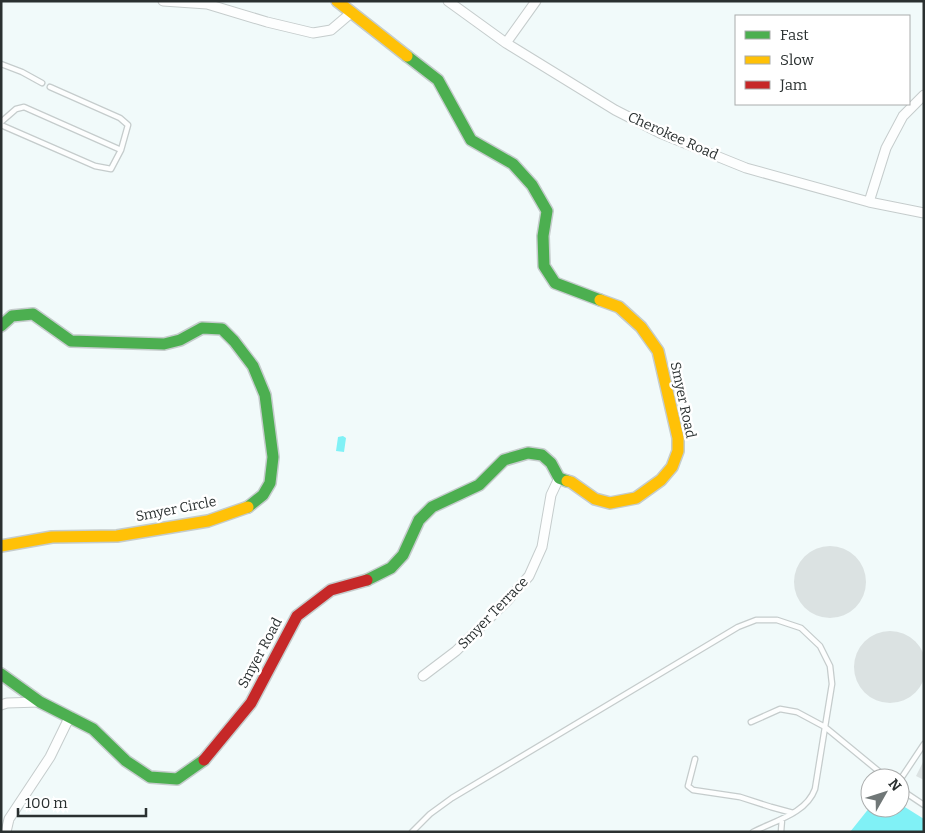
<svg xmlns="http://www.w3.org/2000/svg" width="925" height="833" font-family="Bitter,serif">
<rect width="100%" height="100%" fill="#f1fafa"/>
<path fill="#80f1f6" d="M343 436 346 438 344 452 336 451 338 437Z
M900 804 924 819V832H850L870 807V808H900Z"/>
<path fill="#dbe2e2" d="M794 582a36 36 0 1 1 72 0a36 36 0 1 1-72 0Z
M854 667a36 36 0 1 1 72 0a36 36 0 1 1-72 0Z
M924 760V780L916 776Z"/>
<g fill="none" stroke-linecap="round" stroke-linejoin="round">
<g stroke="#c5cccc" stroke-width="7">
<path id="lane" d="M1 64 22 72 42 83
M1 122 16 109 24 107 121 150
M1 125 95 166 111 169 121 150 128 125 120 118 50 87
M751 722 780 709 797 712 825 727 815 789C806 814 774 821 753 832
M695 759 688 786 693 790 740 797 771 807 793 813
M900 780 924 744
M900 789 924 805
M412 832 430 814 452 798 738 627 756 620H777L801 628 820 646 830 666 832 684 825 727 887 778
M781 832 782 819"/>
</g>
<g stroke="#c5cccc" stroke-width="11">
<path id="street" d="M163 1 207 4 267 22 313 33 331 30 351 13
M448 1 506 43 615 110 662 134 746 168 869 202 924 213
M506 43 536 1
M869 202 886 148 903 116 924 95
M423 676 456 651 507 601 529 576 542 547 551 495 559 478
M1 705 7 703 40 702
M6 832 9 819 50 757 70 716"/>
</g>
<g stroke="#c5cccc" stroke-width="14">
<path id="fast" d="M407 56 438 80 471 140 513 164 532 185 547 211 543 236 544 266 555 283 600 300
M1 326 12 316 33 314 71 341 164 344 180 340 202 328 222 329 234 341 253 366 265 395 273 457 270 483 263 495 248 507
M367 580 391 568 403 555 419 520 432 507 479 485 504 460 528 453 542 455 551 463 559 478 567 481
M1 674 40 702 93 729 126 761 150 777 177 779 204 760"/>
</g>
<g stroke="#c5cccc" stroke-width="14">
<path id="slow" d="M337 1 407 56
M567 481 571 482 595 499 610 503 636 498 661 480 672 467 678 451V438L658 351 641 327 619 307 600 300
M1 546 52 537 117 536 208 521 248 507"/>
</g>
<g stroke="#c5cccc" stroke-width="14">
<path id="jam" d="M204 760 251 703 297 616 331 590 367 580"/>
</g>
<use href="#lane" stroke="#fdfefe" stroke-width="4.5"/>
<use href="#street" stroke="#fdfefe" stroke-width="9"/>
<use href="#fast" stroke="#4caf50" stroke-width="11"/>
<use href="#slow" stroke="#ffc107" stroke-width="11"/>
<use href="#jam" stroke="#c62828" stroke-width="11"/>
</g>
<g text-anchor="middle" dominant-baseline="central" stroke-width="5" stroke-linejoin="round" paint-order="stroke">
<g font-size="14" fill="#2a3030" stroke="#fff">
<text transform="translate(673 136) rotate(24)">Cherokee Road</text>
<text transform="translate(683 400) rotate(78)">Smyer Road</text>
<text transform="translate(176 509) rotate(-11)">Smyer Circle</text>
<text transform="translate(493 613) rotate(-46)">Smyer Terrace</text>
<text transform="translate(260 653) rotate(-62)">Smyer Road</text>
</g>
</g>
<rect width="925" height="833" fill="none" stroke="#2a3030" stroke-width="5"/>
<rect x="735" y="15" width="175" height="90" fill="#ffffff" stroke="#aaacac"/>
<rect x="745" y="31" width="25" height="8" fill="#4caf50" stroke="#aaacac"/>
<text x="780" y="40" font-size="15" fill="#2a3030">Fast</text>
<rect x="745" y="56" width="25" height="8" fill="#ffc107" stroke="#aaacac"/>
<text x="780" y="65" font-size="15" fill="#2a3030">Slow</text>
<rect x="745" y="81" width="25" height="8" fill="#c62828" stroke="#aaacac"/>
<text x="780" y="90" font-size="15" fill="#2a3030">Jam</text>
<g transform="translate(885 793) rotate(51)"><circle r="24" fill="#ffffff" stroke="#aaacac"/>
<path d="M0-4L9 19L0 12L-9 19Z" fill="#707777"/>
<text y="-8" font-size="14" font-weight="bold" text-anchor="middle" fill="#2a3030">N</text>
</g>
<path d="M18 808v8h128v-8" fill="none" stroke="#2a3030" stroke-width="2.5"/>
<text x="25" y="808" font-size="15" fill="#2a3030" stroke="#ffffff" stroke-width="4" paint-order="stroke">100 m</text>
</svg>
